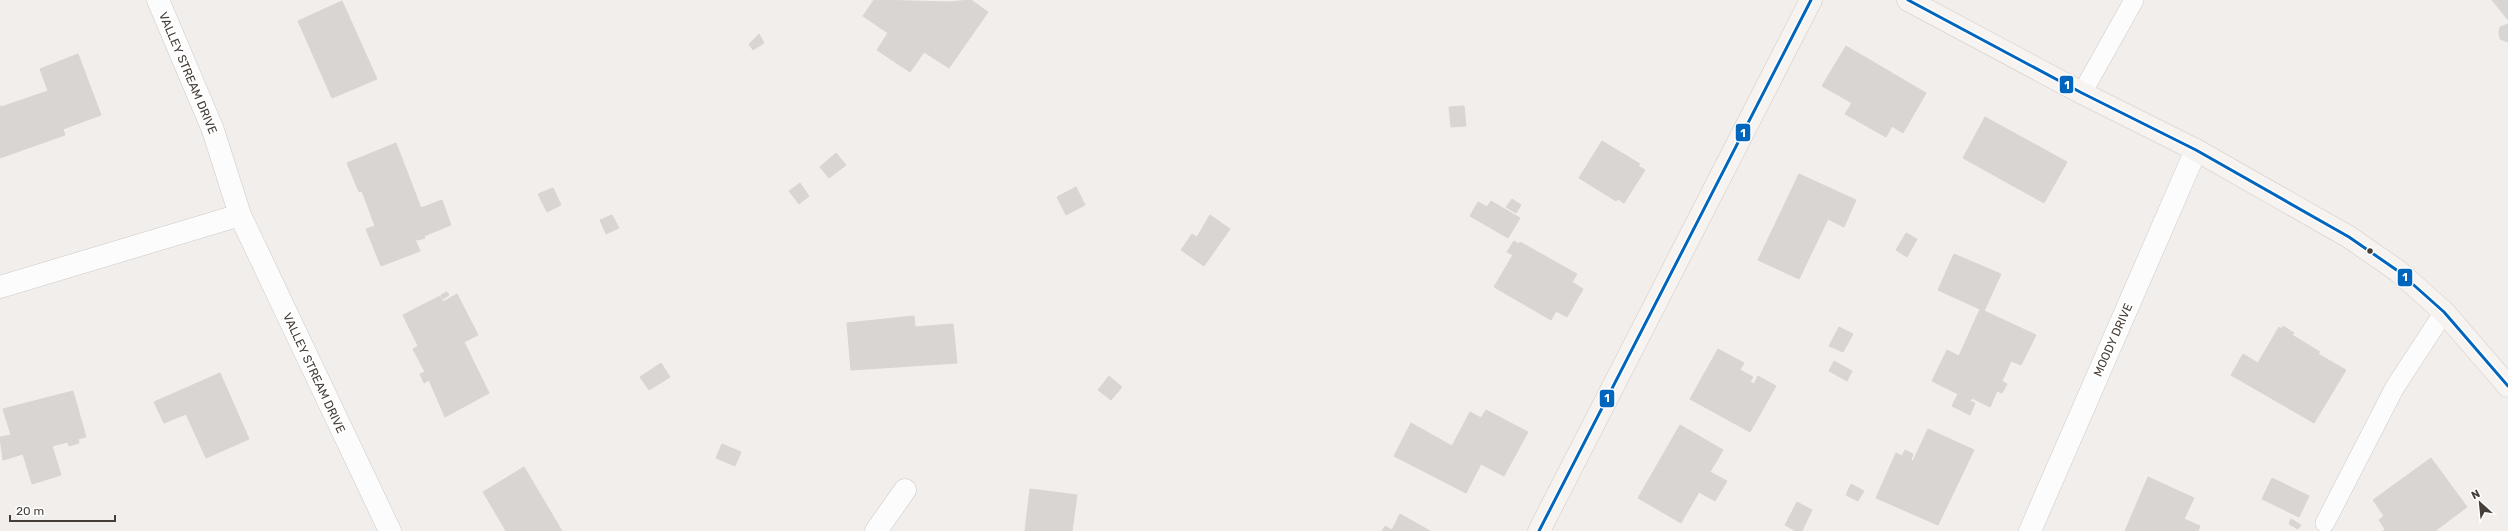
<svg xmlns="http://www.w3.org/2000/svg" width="2508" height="531" font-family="Rubik,sans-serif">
<rect width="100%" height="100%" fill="#f1eeeb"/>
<path fill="#d9d5d3" stroke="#d9d5d1" d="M874 0 949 2 971 0 988 12 949 68 924 52 910 72 877 50 888 33 863 16Z
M2492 0H2508V20Z
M342 1 377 79 332 98 298 21Z
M2508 24V42L2500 39 2499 33 2500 27Z
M759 34 764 43 753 50 749 44Z
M1846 46 1926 93 1903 133 1892 126 1886 137 1845 114 1852 103 1822 86Z
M78 54 101 115 63 129 65 135 0 158V105L1 107 48 91 40 69Z
M1464 106 1466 126 1451 127 1449 107Z
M1985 117 2067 162 2044 203 1963 158Z
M1602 141 1640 164 1638 166 1645 170 1624 203 1618 199 1616 201 1579 178Z
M396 143 421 208 442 200 451 225 424 236 425 238 418 240 415 239 420 251 381 266 366 229 375 226 362 191 359 192 347 163Z
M836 153 846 165 829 178 820 167Z
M1799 174 1856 200 1844 227 1828 219 1799 279 1758 260Z
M800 183 809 196 799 204 789 191Z
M1076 187 1085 205 1066 215 1057 197Z
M553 188 561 205 547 212 538 194Z
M1512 199 1521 205 1516 213 1506 207Z
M1491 201 1520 218 1508 238 1470 216 1478 202 1487 207Z
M612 215 619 228 606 234 600 220Z
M1210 215 1230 229 1204 266 1181 250 1192 234 1197 237Z
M1906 233 1917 239 1907 257 1896 250Z
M1514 241 1519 244 1520 242 1577 274 1572 282 1583 289 1567 317 1556 311 1551 320 1494 287 1513 255 1507 252Z
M1954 254 2001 274 1984 311 1938 290Z
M447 292 449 295 443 299 441 295Z
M457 294 478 335 464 342 489 393 445 417 429 380 424 383 420 374 425 372 413 349 418 346 403 315 440 296 443 302Z
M1980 309 2036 335 2021 365 2011 361 2002 381 2007 384 2002 393 1997 391 1990 407 1972 398 1970 401 1975 403 1970 415 1952 406 1958 394 1932 381 1947 350 1959 356Z
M914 316 915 327 953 324 957 363 851 370 847 323Z
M2283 326 2294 333 2292 335 2320 352 2318 354 2346 370 2314 423 2231 375 2243 354 2258 363 2279 327 2282 329Z
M1839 327 1853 334 1843 352 1829 346Z
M1718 349 1744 363 1740 370 1753 377 1750 382 1754 384 1758 376 1776 386 1750 432 1690 399Z
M1834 361 1852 371 1847 381 1829 371Z
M661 363 670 377 649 390 640 377Z
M220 373 249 439 206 458 186 414 164 423 154 402Z
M1109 376 1122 387 1111 400 1098 390Z
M73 391 86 437 78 439 79 443 69 446 68 442 52 446 61 475 32 484 23 454 3 460 0 437 11 435 3 409Z
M1486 410 1528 432 1504 476 1481 464 1466 493 1394 456 1411 423 1452 446 1470 412 1481 418Z
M1680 425 1723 450 1710 472 1727 481 1715 501 1699 492 1681 523 1638 498Z
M1928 429 1974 450 1938 525 1876 498 1896 453 1902 456 1905 450 1913 454 1911 460 1913 461Z
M722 444 741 452 735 466 716 458Z
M2431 458 2467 507 2435 531H2383L2385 529 2379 520 2384 516 2373 500Z
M524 467 562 531H506L483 492Z
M2148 477 2194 498 2184 519 2200 526 2198 531H2125Z
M2272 478 2309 496 2299 517 2262 499Z
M1851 484 1864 491 1858 501 1846 495Z
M1030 489 1077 495 1072 531H1025Z
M1797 502 1812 510 1802 531H1796L1785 525Z
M1400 514 1430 531H1382L1385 526 1392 530Z
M2291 519 2301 525 2298 529 2289 524Z"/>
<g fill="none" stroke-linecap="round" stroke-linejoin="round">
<g stroke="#cdcac8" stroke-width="20">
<path id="lane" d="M2082 93 2134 0
M2325 523 2395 387 2444 312"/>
</g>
<g stroke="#cdcac8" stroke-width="23">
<path id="street" d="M240 215 390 531
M0 287 240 215 213 130 158 0
M876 531 905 490
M2030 531 2196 150"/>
</g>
<g stroke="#d1cbc5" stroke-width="23">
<path id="secondary" d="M1908 0 2082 93 2196 150 2349 237 2398 271 2444 312 2508 386
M1539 531 1811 0"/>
</g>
<use href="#lane" stroke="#fdfcfc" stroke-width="19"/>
<use href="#street" stroke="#fdfcfc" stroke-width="22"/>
<use href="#secondary" stroke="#f6f3f0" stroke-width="22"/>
<g stroke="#fff" stroke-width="6">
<path id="bus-1" d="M1908 0 2082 93 2196 150 2349 237 2398 271 2444 312 2508 386
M1539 531 1811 0"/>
</g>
<use href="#bus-1" stroke="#0065bd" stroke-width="3"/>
</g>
<circle fill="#463e38" stroke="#fff" stroke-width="1.5" cx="2370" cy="251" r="3.5"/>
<g text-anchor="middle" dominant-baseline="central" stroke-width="3.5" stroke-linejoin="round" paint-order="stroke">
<g font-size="12" fill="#463e38" stroke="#fff">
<text transform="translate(188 73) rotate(67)">VALLEY STREAM DRIVE</text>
<text transform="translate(2113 340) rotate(-66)">MOODY DRIVE</text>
<text transform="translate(314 373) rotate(65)">VALLEY STREAM DRIVE</text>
</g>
</g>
<g stroke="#fff" stroke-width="1.5">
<rect x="2059" y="75" width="15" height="19" rx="4" fill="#0065bd"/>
<rect x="1735" y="123" width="16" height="19" rx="4" fill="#0065bd"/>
<rect x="2397" y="268" width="16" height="19" rx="4" fill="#0065bd"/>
<rect x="1599" y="389" width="16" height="19" rx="4" fill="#0065bd"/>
</g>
<g font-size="11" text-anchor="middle" font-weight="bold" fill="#fff">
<text x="2067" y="89">1</text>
<text x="1743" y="137">1</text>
<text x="2405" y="281">1</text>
<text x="1607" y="402">1</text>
</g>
<g transform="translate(2480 503) rotate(333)" stroke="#ffffff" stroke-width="3" paint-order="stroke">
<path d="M0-3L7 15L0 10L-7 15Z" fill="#463e38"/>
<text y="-6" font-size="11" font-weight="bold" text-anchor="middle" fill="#463e38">N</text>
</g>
<path d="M10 515v6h105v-6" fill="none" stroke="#463e38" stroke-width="2"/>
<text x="16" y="515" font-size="12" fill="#463e38" stroke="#ffffff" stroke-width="3" paint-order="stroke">20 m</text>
</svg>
